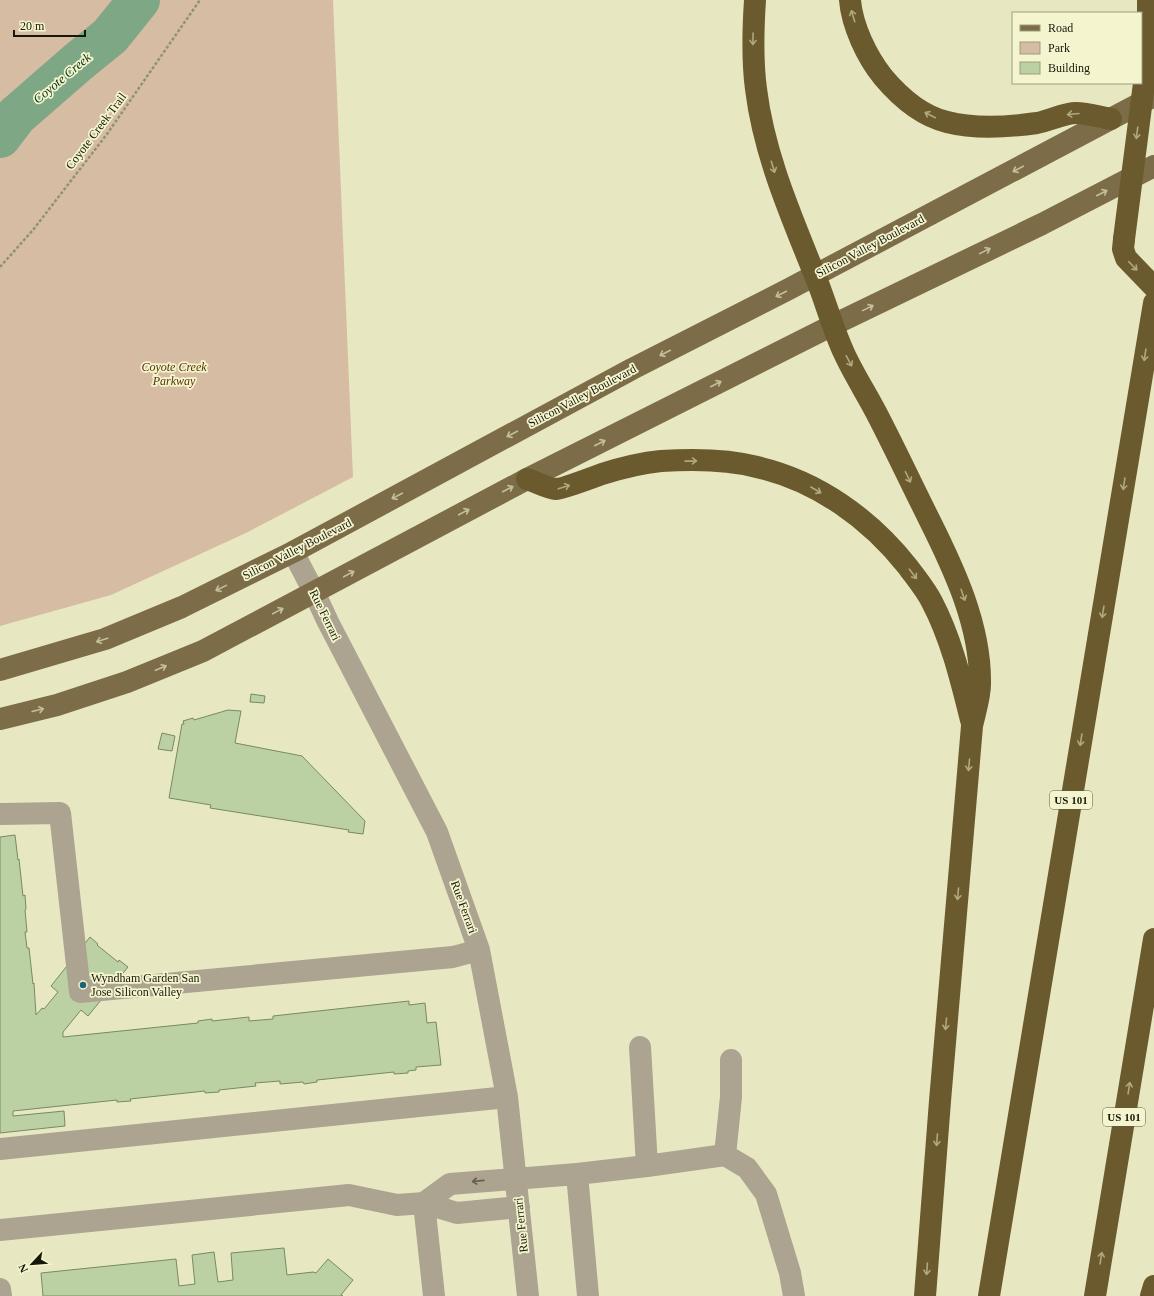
<svg xmlns="http://www.w3.org/2000/svg" width="1154" height="1296" font-family="'Times New Roman',serif">
<rect width="100%" height="100%" fill="#e7e8c2"/>
<path fill="#d6bca2" d="M0 0H333L353 477 248 532 111 595 0 626Z"/>
<g fill="none" stroke-linecap="round" stroke-linejoin="round">
<path stroke="#7ea785" stroke-width="42" d="M0 137 16 116 78 62 110 36 139 0"/>
</g>
<path fill="#bbd1a3" stroke="#788868" d="M251 694 265 696 264 703 250 702Z
M228 710 241 711 235 743 302 756 365 821 363 834 348 832 349 830 210 808 211 805 169 798 182 724H184L183 721 193 718 194 720Z
M162 733 175 736 172 751 158 749Z
M15 835 18 860 19 859 23 896 25 895 26 909 25 910 27 932H25L27 948H29L33 984 34 983 36 1015 42 1008 44 1009 58 992 51 986 90 937 98 944 97 945 118 962 119 960 128 967 88 1016 81 1010 63 1032V1037L198 1023V1021L212 1019V1021L249 1017V1021L273 1019V1016L409 1001V1005L425 1003 427 1023 436 1022 441 1065 416 1067V1070L408 1071V1073L394 1074V1072L317 1080V1082L304 1084 303 1082 280 1084V1081L255 1083 256 1086 219 1090V1092L205 1093V1091L130 1099 131 1101 117 1102V1100L13 1111V1116L64 1111 65 1126 0 1133V837Z
M284 1248 287 1275 313 1272 316 1273 328 1259 353 1280 341 1295 343 1296H43L41 1273 176 1259 179 1286 195 1284 192 1255 214 1252 218 1282 233 1280 231 1253Z"/>
<g fill="none" stroke-linecap="round" stroke-linejoin="round">
<path stroke="#919175" stroke-width="2.5" stroke-dasharray="3 2" stroke-linecap="butt" d="M0 267 33 230 107 134 200 0"/>
<path stroke="#aca490" stroke-width="22" d="M293 552 314 592 328 622 437 832 479 950 507 1097 528 1296
M0 814 60 813 80 992 453 957 479 950
M731 1060V1097L725 1155 747 1168 766 1194 790 1273 794 1296
M0 1149 507 1097
M647 1166 725 1155
M424 1203 450 1184 577 1174
M424 1203 434 1296
M0 1230 349 1195 397 1205 424 1203 457 1213 519 1207
M0 1289 1 1296
M588 1296 577 1174 647 1166 640 1047"/>
<path stroke="#7c6d48" stroke-width="22" d="M0 670 105 639 182 607 293 552 632 369 787 290 1154 96
M0 719 57 705 127 682 203 651 527 479 833 325 1042 224 1154 166"/>
<path stroke="#6b5a2d" stroke-width="22" d="M755 0C753 30 752 59 756 89 764 154 790 213 814 273 825 299 832 327 844 353 854 375 868 396 879 418 896 451 912 485 929 519 954 569 981 626 980 684 980 697 975 712 972 726L940 1101 925 1296
M850 0C852 26 867 57 883 77 899 96 922 116 947 122 974 129 1009 127 1037 123 1049 121 1064 113 1076 113 1087 113 1100 117 1111 119
M1148 0V25
M1124 239 1123 249 1126 258 1154 287
M527 479C536 482 547 488 556 489 562 489 594 477 602 474 621 468 641 463 661 461 692 459 727 459 757 467 818 481 870 519 908 567 916 578 926 590 932 602 951 638 961 680 971 720
M989 1296 1154 303
M1095 1296 1154 939
M1151 1296 1154 1286"/>
<path stroke="#6b5a2d" stroke-width="22" d="M1124 239 1147 60 1148 25"/>
</g>
<defs><path id="oneway-shaft" d="M-6 0H5M1.5-3L5.5 0L1.5 3" fill="none" stroke-width="1.6" stroke-linecap="round" stroke-linejoin="round"/></defs>
<g stroke="#b0a87e">
<use href="#oneway-shaft" transform="translate(853 16) rotate(-107)"/>
<use href="#oneway-shaft" transform="translate(753 39) rotate(91)"/>
<use href="#oneway-shaft" transform="translate(1073 114) rotate(175)"/>
<use href="#oneway-shaft" transform="translate(930 115) rotate(-153)"/>
<use href="#oneway-shaft" transform="translate(1137 133) rotate(97)"/>
<use href="#oneway-shaft" transform="translate(773 167) rotate(73)"/>
<use href="#oneway-shaft" transform="translate(1133 266) rotate(46)"/>
<use href="#oneway-shaft" transform="translate(1145 355) rotate(99)"/>
<use href="#oneway-shaft" transform="translate(849 361) rotate(62)"/>
<use href="#oneway-shaft" transform="translate(691 461) rotate(-1)"/>
<use href="#oneway-shaft" transform="translate(908 477) rotate(64)"/>
<use href="#oneway-shaft" transform="translate(1124 484) rotate(99)"/>
<use href="#oneway-shaft" transform="translate(564 487) rotate(-18)"/>
<use href="#oneway-shaft" transform="translate(816 490) rotate(30)"/>
<use href="#oneway-shaft" transform="translate(913 574) rotate(53)"/>
<use href="#oneway-shaft" transform="translate(963 595) rotate(71)"/>
<use href="#oneway-shaft" transform="translate(1103 612) rotate(99)"/>
<use href="#oneway-shaft" transform="translate(1081 740) rotate(99)"/>
<use href="#oneway-shaft" transform="translate(969 765) rotate(95)"/>
<use href="#oneway-shaft" transform="translate(958 894) rotate(95)"/>
<use href="#oneway-shaft" transform="translate(946 1024) rotate(95)"/>
<use href="#oneway-shaft" transform="translate(1129 1088) rotate(-81)"/>
<use href="#oneway-shaft" transform="translate(937 1140) rotate(94)"/>
<use href="#oneway-shaft" transform="translate(1101 1258) rotate(-81)"/>
<use href="#oneway-shaft" transform="translate(927 1269) rotate(94)"/>
</g>
<g stroke="#c4bf99">
<use href="#oneway-shaft" transform="translate(1018 169) rotate(152)"/>
<use href="#oneway-shaft" transform="translate(1102 193) rotate(-27)"/>
<use href="#oneway-shaft" transform="translate(985 251) rotate(-26)"/>
<use href="#oneway-shaft" transform="translate(781 294) rotate(153)"/>
<use href="#oneway-shaft" transform="translate(868 308) rotate(-26)"/>
<use href="#oneway-shaft" transform="translate(665 353) rotate(153)"/>
<use href="#oneway-shaft" transform="translate(716 384) rotate(-27)"/>
<use href="#oneway-shaft" transform="translate(512 434) rotate(152)"/>
<use href="#oneway-shaft" transform="translate(600 443) rotate(-27)"/>
<use href="#oneway-shaft" transform="translate(508 489) rotate(-28)"/>
<use href="#oneway-shaft" transform="translate(397 496) rotate(152)"/>
<use href="#oneway-shaft" transform="translate(464 512) rotate(-28)"/>
<use href="#oneway-shaft" transform="translate(349 574) rotate(-28)"/>
<use href="#oneway-shaft" transform="translate(221 588) rotate(154)"/>
<use href="#oneway-shaft" transform="translate(278 611) rotate(-28)"/>
<use href="#oneway-shaft" transform="translate(102 640) rotate(162)"/>
<use href="#oneway-shaft" transform="translate(161 668) rotate(-23)"/>
<use href="#oneway-shaft" transform="translate(38 710) rotate(-14)"/>
</g>
<use stroke="#625e4d" href="#oneway-shaft" transform="translate(478 1181) rotate(174)"/>
<circle fill="#1c6672" stroke="#f4f5cf" stroke-width="1.5" cx="83" cy="985" r="4"/>
<g text-anchor="middle" dominant-baseline="central" stroke-width="3.5" stroke-linejoin="round" paint-order="stroke">
<g fill="#f4f5cf" stroke="#5a5a45" stroke-width="1">
<rect x="1050" y="791" width="42" height="18" rx="3"/>
<rect x="1103" y="1108" width="42" height="18" rx="3"/>
</g>
<g font-size="11" font-weight="bold" fill="#18180a">
<text x="1071" y="800">US 101</text>
<text x="1124" y="1117">US 101</text>
</g>
<g font-size="12" fill="#18180a" stroke="#f4f5cf">
<text transform="translate(96 131) rotate(-53)">Coyote Creek Trail</text>
<text transform="translate(870 246) rotate(-28)">Silicon Valley Boulevard</text>
<text transform="translate(582 396) rotate(-28)">Silicon Valley Boulevard</text>
<text transform="translate(297 549) rotate(-27)">Silicon Valley Boulevard</text>
<text transform="translate(325 615) rotate(64)">Rue Ferrari</text>
<text transform="translate(464 907) rotate(70)">Rue Ferrari</text>
<text transform="translate(521 1225) rotate(-96)">Rue Ferrari</text>
</g>
<g font-size="12" font-style="italic" fill="#563301" stroke="#f4f5cf">
<text x="174" y="367">Coyote Creek<tspan x="174" dy="14">Parkway</tspan></text>
</g>
<g font-size="12" fill="#18180a" stroke="#f4f5cf" text-anchor="start">
<text x="91" y="978">Wyndham Garden San<tspan x="91" dy="14">Jose Silicon Valley</tspan></text>
</g>
<g font-size="13" font-style="italic" fill="#033413" stroke="#f4f5cf">
<text transform="translate(62 78) rotate(-40)">Coyote Creek</text>
</g>
</g>
<rect x="1012" y="12" width="130" height="72" fill="#f4f5cf" stroke="#9c9d80"/>
<rect x="1020" y="25" width="20" height="6" fill="#7c6d48" stroke="#9c9d80"/>
<text x="1048" y="32" font-size="12" fill="#18180a">Road</text>
<rect x="1020" y="42" width="20" height="12" fill="#d6bca2" stroke="#9c9d80"/>
<text x="1048" y="52" font-size="12" fill="#18180a">Park</text>
<rect x="1020" y="62" width="20" height="12" fill="#bbd1a3" stroke="#9c9d80"/>
<text x="1048" y="72" font-size="12" fill="#18180a">Building</text>
<g transform="translate(32 1264) rotate(244)" stroke="#f4f5cf" stroke-width="3" paint-order="stroke">
<path d="M0-3L7 15L0 10L-7 15Z" fill="#18180a"/>
<text y="-6" font-size="11" font-weight="bold" text-anchor="middle" fill="#18180a">N</text>
</g>
<path d="M14 30v6h71v-6" fill="none" stroke="#18180a" stroke-width="2"/>
<text x="20" y="30" font-size="12" fill="#18180a" stroke="#f4f5cf" stroke-width="3" paint-order="stroke">20 m</text>
</svg>
